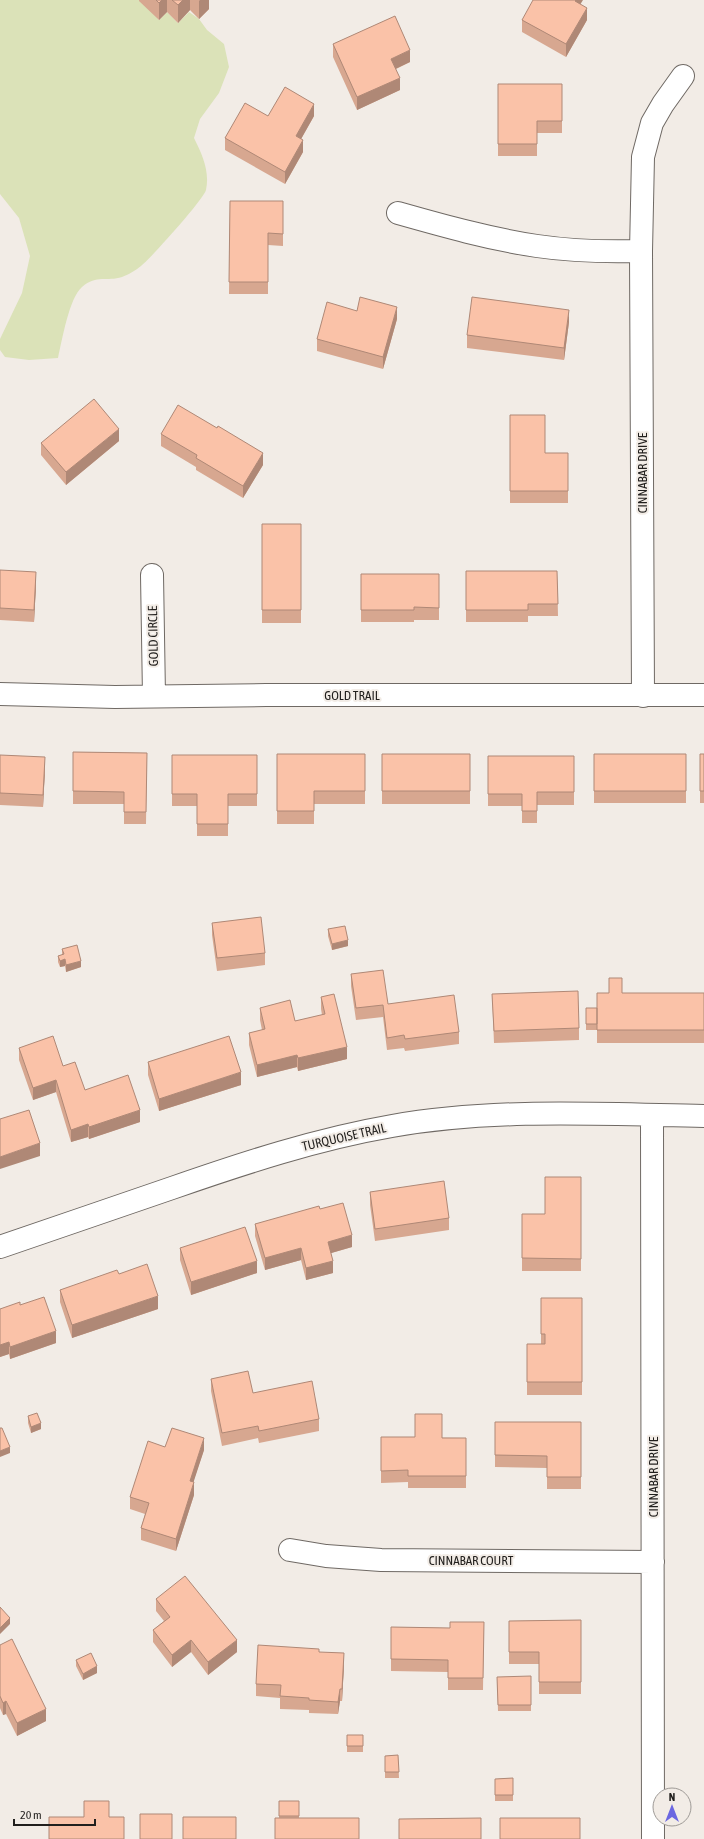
<svg xmlns="http://www.w3.org/2000/svg" width="704" height="1839" font-family="'Asap Condensed',sans-serif">
<rect width="100%" height="100%" fill="#f2ece6"/>
<path fill="#dbe2b8" d="M0 0H140L159 20 167 12 178 23 189 12 199 19 207 30 224 44 229 67 219 93 200 119 194 138C202 154 210 171 206 190 204 199 150 259 141 266 136 270 128 275 122 277 107 282 97 274 82 287 69 298 62 341 58 358L29 360 5 357 0 350V339L22 293 30 256 19 218 0 194Z"/>
<g fill="none" stroke-linecap="round" stroke-linejoin="round">
<g stroke="#6f6964" stroke-width="24">
<path id="minor" d="M398 213C444 226 490 239 537 246 571 251 606 252 641 251
M152 575 154 696
M0 694 115 697 266 695H704
M643 696 641 251 643 157 652 123 663 104 683 76
M652 1115 653 1839
M0 1247C57 1227 115 1208 172 1188 244 1163 317 1139 392 1126 495 1108 600 1114 704 1116
M290 1550 326 1556 381 1560 653 1562"/>
</g>
<use href="#minor" stroke="#fff" stroke-width="22"/>
</g>
<path fill="#d7a790" d="M139 0H209V9L199 19 190 10 178 23 167 12 159 20 139 1Z
M580 4 587 20 566 57 522 32V20Z
M333 44 410 62 396 69 400 90 357 110 333 57Z
M498 84H562V133H537V156H498Z
M268 116H314L301 139 303 152 285 184 225 150V138Z
M230 201H283V246L268 245V294H229Z
M397 319 383 369 317 351V339Z
M569 322 564 360 467 348V335Z
M510 415 545 453H568V503H510Z
M161 434 263 465 243 498 196 470V467L161 446Z
M119 441 66 485 41 455V443Z
M262 524H301V623H262Z
M0 570 36 585 34 622 0 620Z
M466 571H557L558 616H528V622H466Z
M361 574H439V620H414V622H361Z
M73 752 147 753 146 824H124V804H73Z
M277 754H365V804H314V824H277Z
M382 754H470V804H382Z
M594 754H686V803H594Z
M700 754H704V803H700Z
M0 755 45 769 43 807 0 805Z
M172 755H257V806H228V836H197V806H172Z
M488 756H574V805H537V823H522V806H488Z
M212 923 265 953V965L217 971 212 935Z
M328 929 348 946 332 950 328 936Z
M62 949 81 967 66 972 65 966 60 967 58 962V956L62 955Z
M351 974 388 1004 459 1032V1044L405 1051 404 1048 387 1050 383 1017 356 1020 351 986Z
M597 993H704V1043H597Z
M492 994 579 1028V1040L494 1043Z
M321 997 347 1059 298 1071 297 1067 257 1077 249 1045V1033L262 1030 260 1020V1008L295 1021 322 1015 321 1009Z
M586 1008H597V1030H586Z
M19 1048 63 1066 85 1090 140 1122 89 1139 88 1137 71 1142 56 1092 33 1100 19 1060Z
M148 1062 241 1085 159 1111 148 1075Z
M581 1177V1271H522V1214H545Z
M370 1192 449 1218V1230L375 1241 370 1205Z
M320 1209 352 1247 331 1253 333 1273 306 1280 301 1260 265 1270 255 1236V1224Z
M180 1248 257 1273 191 1295 180 1260Z
M119 1274 158 1309 72 1338 60 1302V1290Z
M541 1298H582V1395H527V1344H541Z
M20 1305 56 1343 10 1359 9 1354 0 1357V1309Z
M211 1379 253 1393 319 1419V1431L259 1443 258 1438 222 1446 211 1391Z
M28 1416 41 1429 31 1433 28 1423Z
M495 1422H581V1489H547V1468L495 1467Z
M381 1437 466 1438V1488H408V1482L381 1483Z
M165 1447 204 1450 193 1482 194 1495 176 1551 141 1540V1528L145 1514 130 1509V1497Z
M156 1599 237 1652 208 1675 191 1652 172 1667 153 1642V1630L164 1621 156 1611Z
M581 1620V1694H539V1664H509V1621Z
M484 1622 483 1690H448V1672L391 1671V1627L450 1628Z
M0 1645 46 1721 17 1736 6 1714 3 1715 0 1708Z
M319 1652 344 1665 342 1701H340L338 1714 309 1713V1710L280 1709V1698L256 1696V1684Z
M76 1660 97 1673 83 1680 76 1666Z
M497 1677 531 1705V1711H498Z
M347 1735H363V1752H347Z
M398 1755 399 1778H385V1756Z
M513 1778V1801H495V1779Z
M279 1801H299V1818H279Z"/>
<path fill="#af8876" d="M162 0H167V12L159 20V3Z
M183 0H190V10L178 23V5Z
M200 0H209V9L199 19V1Z
M576 0H583L575 13V1Z
M587 8V20L566 57V44Z
M410 50V62L391 71V59Z
M400 78V90L357 110V97Z
M314 104V116L296 148V136Z
M303 140V152L285 184V172Z
M397 307V319L383 369V357Z
M569 310V322L564 360V348Z
M119 429V441L66 485V472Z
M263 453V465L243 498V486Z
M36 572V585L34 622V610Z
M45 757V769L43 807V795Z
M348 940V946L332 950V944Z
M65 959V966L60 967V961Z
M81 961V967L66 972V965Z
M347 1047V1059L298 1071V1058Z
M297 1055V1067L257 1077V1065Z
M241 1072V1085L159 1111V1099Z
M56 1080V1092L33 1100V1088Z
M140 1110V1122L89 1139V1127Z
M88 1124V1137L71 1142V1130Z
M40 1143V1156L0 1169V1157Z
M352 1235V1247L328 1254V1242Z
M301 1248V1260L265 1270V1258Z
M257 1261V1273L191 1295V1282Z
M333 1261V1273L306 1280V1268Z
M158 1296V1309L72 1338V1325Z
M56 1331V1343L10 1359V1347Z
M9 1342V1354L0 1357V1345Z
M41 1423V1429L31 1433V1427Z
M204 1438V1450L190 1493V1481Z
M10 1447V1453L0 1457V1451Z
M194 1482V1495L176 1551V1539Z
M10 1618V1624L0 1634V1628Z
M191 1640V1652L172 1667V1655Z
M237 1640V1652L208 1675V1662Z
M344 1653V1665L342 1701V1689Z
M97 1666V1673L83 1680V1674Z
M340 1689V1701L338 1714V1702Z
M6 1701V1714L3 1715V1703Z
M46 1709V1721L17 1736V1723Z"/>
<path fill="#fac2a8" stroke="#af8876" d="M156 0H162L159 3Z
M172 0H183L178 5Z
M533 0H576L575 1 587 8 566 44 522 20Z
M395 16 410 50 391 59 400 78 357 97 333 44Z
M498 84H562V121H537V144H498Z
M285 87 314 104 296 136 303 140 285 172 225 138 245 103 268 116Z
M230 201H283V234L268 233V282H229Z
M360 297 397 307 383 357 317 339 327 302 357 311Z
M472 297 569 310 564 348 467 335Z
M94 399 119 429 66 472 41 443Z
M178 405 217 428 218 426 263 453 243 486 196 458 197 455 161 434Z
M510 415H545V453H568V491H510Z
M262 524H301V610H262Z
M0 570 36 572 34 610 0 608Z
M466 571H557L558 604H528V610H466Z
M361 574H439V608L414 607V610H361Z
M73 752 147 753 146 812H124V792L73 791Z
M277 754H365V791H314V811H277Z
M382 754H470V791H382Z
M594 754H686V791H594Z
M700 754H704V791H700Z
M0 755 45 757 43 795 0 793Z
M172 755H257V794H228V824H197V794H172Z
M488 756H574V792H537V811H522V794H488Z
M261 917 265 953 217 958 212 923Z
M345 926 348 940 332 944 328 929Z
M77 945 81 961 66 965 65 959 60 961 58 956 64 954 62 949Z
M383 970 388 1004 454 995 459 1032 405 1039 404 1035 387 1038 383 1005 356 1008 351 974Z
M609 978H622V993H704V1030H597V993H609Z
M578 991 579 1028 494 1031 492 994Z
M334 994 347 1047 298 1058 297 1055 257 1065 249 1033 265 1029 260 1008 290 1000 295 1021 325 1014 321 997Z
M586 1008H597V1024H586Z
M53 1036 63 1066 75 1062 85 1090 128 1075 140 1110 89 1127 88 1124 71 1130 56 1080 33 1088 19 1048Z
M229 1036 241 1072 159 1099 148 1062Z
M29 1110 40 1143 0 1157V1119Z
M545 1177H581V1259L522 1258V1214H545Z
M444 1181 449 1218 375 1229 370 1192Z
M343 1203 352 1235 328 1242 333 1261 306 1268 301 1248 265 1258 255 1224 319 1206 320 1209Z
M245 1227 257 1261 191 1282 180 1248Z
M147 1264 158 1296 72 1325 60 1290 117 1270 119 1274Z
M44 1297 56 1331 10 1347 9 1342 0 1345V1309L20 1302V1305Z
M541 1298H582V1382H527V1344H545V1334H541Z
M248 1371 253 1393 312 1381 319 1419 259 1431 258 1426 222 1433 211 1379Z
M37 1413 41 1423 31 1427 28 1416Z
M415 1414H442V1438H466V1476H408V1470L381 1471V1437H415Z
M495 1422H581V1477H547V1456L495 1455Z
M0 1428H2L10 1447 0 1451Z
M172 1428 204 1438 190 1481 194 1482 176 1539 141 1528 149 1503 130 1497 148 1441 165 1447Z
M185 1576 237 1640 208 1662 191 1640 172 1655 153 1630 170 1617 156 1599Z
M0 1607 10 1618 0 1628Z
M581 1620V1682H539V1652H509V1621Z
M450 1622H484L483 1678H448V1660L391 1659V1627L450 1628Z
M12 1639 46 1709 17 1723 6 1701 3 1703 0 1696V1645Z
M258 1645 319 1649V1652L344 1653 342 1689H340L338 1702 309 1700V1698L280 1696 281 1685 256 1684Z
M91 1653 97 1666 83 1674 76 1660Z
M531 1676V1705H498L497 1677Z
M347 1735H363V1746H347Z
M398 1755 399 1772H385V1756Z
M513 1778V1795H495V1779Z
M84 1801H109V1817H124V1839H49V1817H84Z
M279 1801H299V1816H279Z
M140 1814H172V1839H140Z
M183 1817H236V1839H183Z
M275 1818H359V1839H275Z
M481 1818V1839H399V1819Z
M500 1818H580V1839H500Z"/>
<g text-anchor="middle" dominant-baseline="central" stroke-width="4" stroke-linejoin="round" paint-order="stroke">
<g font-size="13" fill="#211f1d" stroke="#f2ece6">
<text transform="translate(642 473) rotate(-90)">CINNABAR DRIVE</text>
<text transform="translate(153 636) rotate(-91)">GOLD CIRCLE</text>
<text x="352" y="695">GOLD TRAIL</text>
<text transform="translate(344 1137) rotate(-13)">TURQUOISE TRAIL</text>
<text transform="translate(653 1477) rotate(-90)">CINNABAR DRIVE</text>
<text x="471" y="1560">CINNABAR COURT</text>
</g>
</g>
<g transform="translate(672 1807)"><circle r="19" fill="#f2ece6" stroke="#9e9a96"/>
<path d="M0-3L7 15L0 10L-7 15Z" fill="#6b67e1"/>
<text y="-6" font-size="11" font-weight="bold" text-anchor="middle" fill="#211f1d">N</text>
</g>
<path d="M14 1819v6h81v-6" fill="none" stroke="#211f1d" stroke-width="2"/>
<text x="20" y="1819" font-size="12" fill="#211f1d" stroke="#f2ece6" stroke-width="3" paint-order="stroke">20 m</text>
</svg>
